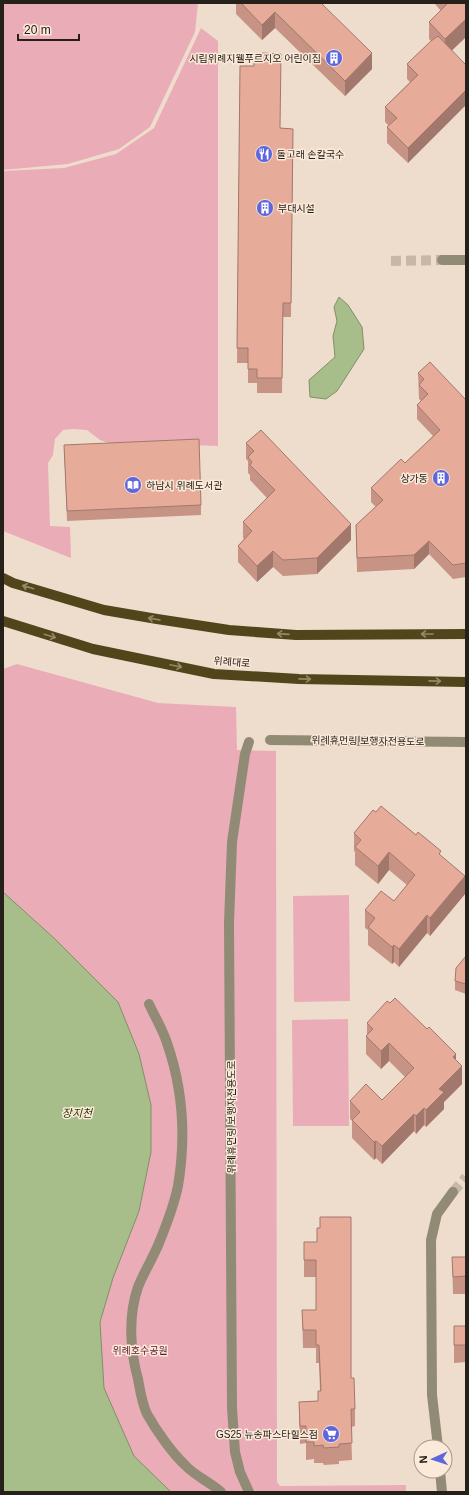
<svg xmlns="http://www.w3.org/2000/svg" width="469" height="1495" font-family="Helvetica,'Noto Sans KR',sans-serif">
<rect width="100%" height="100%" fill="#eeddcd"/>
<path fill="#eaadb8" d="M3 3H198L195 32 150 127 119 149 68 164 3 170Z
M201 28 218 41V446L125 443 111 444 100 440 87 430 74 429 63 430 55 439 53 455 48 463 50 526 70 527 71 558 3 531V171L64 168 116 154 154 128Z
M17 664 158 703 236 707 237 750 276 751 277 1482 280 1486 406 1485V1492H3V669Z
M349 895 350 1001 294 1002 293 896Z
M348 1019 349 1126H293L292 1020Z"/>
<path fill="#a8be8a" stroke="#818f68" d="M339 297 348 305 362 327 364 349 337 391 326 399 310 397 309 380 335 357 333 336 337 321 334 307Z
M3 892 55 939 118 1002 139 1054 151 1105V1152L139 1211 113 1278 100 1322 104 1388 134 1456 171 1492H3Z"/>
<g fill="none" stroke-linecap="round" stroke-linejoin="round">
<path stroke="#c6b7a9" stroke-width="10" stroke-dasharray="10 5" stroke-linecap="butt" d="M391 261 442 260
M453 1192 466 1177"/>
<path stroke="#918b75" stroke-width="10" d="M442 260H466
M270 740 466 742
M249 742 245 754 232 842 229 923 232 1408 235 1452 240 1472 249 1492
M149 1004C155 1017 163 1030 167 1043 183 1089 186 1138 178 1186 174 1205 166 1226 159 1243 153 1258 144 1272 138 1287 128 1316 130 1350 138 1379 140 1390 142 1404 147 1414 156 1430 172 1453 185 1465 195 1476 210 1482 221 1492
M438 1447 432 1395 431 1240 437 1214 453 1192
M440 1471 442 1492"/>
<path stroke="#51461b" stroke-width="10" d="M3 578 13 583 104 610 157 619 229 630 296 635 466 634
M3 621 93 649 214 674 299 679 466 682"/>
</g>
<path fill="#c79384" d="M236 3H321L372 69 345 96 275 28 262 40 236 14Z
M435 3H466V37L452 50 408 163 387 143V127L389 126 385 122V107L410 82 407 79V64L431 41 429 39V22L441 11 435 4Z
M240 66 280 128 293 129 291 317H283L282 393H257V383H248V363H237Z
M418 373 466 400V577L453 579 429 554 414 569 357 572 356 525 376 507 371 502V488L405 463 433 436 417 419V405L421 401 419 399Z
M246 443 351 540 317 574 283 576 273 567 257 582 238 562V546L244 539 243 538V522L267 498 250 480V475L248 473V461L246 459Z
M64 445 201 505V515L67 521Z
M376 812 416 835 441 856 465 894 430 936 427 933 399 967 394 962 392 964 368 945V930L365 928V910L394 901 407 885 389 870 378 884 355 865V852L354 851V833Z
M466 956V994L455 990V981Z
M367 1023 456 1060 462 1084 444 1102V1109L426 1127 424 1125 416 1134 414 1131 382 1164 376 1158 374 1160 352 1138V1121L350 1119V1101L382 1100 405 1077 389 1061 381 1069 366 1054V1036L367 1035Z
M304 1242H317L351 1378 355 1409V1426L351 1427 352 1460 339 1461V1464L324 1465 323 1463H314V1459L306 1460V1443L300 1444 299 1420V1402L318 1401V1391H320L319 1363H316V1348H303L302 1310H316V1277H304Z
M452 1257H466V1294H453Z
M454 1326H466V1362L454 1363Z"/>
<path fill="#a2786c" d="M275 12V28L262 40V25Z
M466 19V37L445 57V39Z
M372 53V69L345 96V81Z
M466 90V105L408 163V148Z
M351 524V540L317 574V558Z
M429 541V554L414 569V555Z
M273 551V567L257 582V566Z
M389 852V870L378 884V866Z
M465 876V894L430 936V918Z
M427 915V933L399 967V949Z
M394 945V962L392 964V947Z
M389 1043V1061L381 1069V1051Z
M456 1054V1072L453 1057Z
M462 1066V1084L444 1102V1109L426 1127V1110L439 1089Z
M424 1108V1125L416 1134V1116Z
M414 1114V1131L382 1164V1146Z
M376 1141V1158L374 1160V1142Z"/>
<path fill="#e7ab9a" stroke="#a2786c" d="M241 3H321L372 53 345 81 275 12 262 25Z
M448 3H466V19L445 39 429 22Z
M438 36 466 65V90L408 148 387 127 397 118 385 107 418 75 407 64 431 41Z
M262 53 281 54 280 128 293 129 291 303H283L282 378H257V369H248V348H237L240 66H254V61H262Z
M430 362 466 400V563L453 565 429 541 414 555 357 558 356 525 383 500 371 488 401 459 405 463 440 430 417 405 428 394 419 385 424 379 418 373Z
M261 430 351 524 317 558 283 560 273 551 257 566 238 546 252 531 243 522 275 490 250 465 252 462 248 457 254 451 246 443Z
M199 439 201 505 67 511 64 445Z
M381 806 416 835 418 832 441 851 439 854 465 876 430 918 427 915 399 949 394 945 392 947 368 927 375 918 365 910 381 891 394 901 415 875 389 852 378 866 355 847 361 840 354 833 373 810 376 812Z
M466 956V984L455 981 456 968Z
M395 998 427 1029 429 1027 456 1054 453 1057 462 1066 439 1089 444 1092 426 1110 424 1108 416 1116 414 1114 382 1146 376 1141 374 1142 352 1120 360 1112 350 1101 366 1084 382 1100 414 1068 389 1043 381 1051 366 1036 373 1029 367 1023 387 1001 390 1003Z
M320 1217H351V1378H354L355 1409H351L352 1443 339 1444V1447L324 1448 323 1445 314 1446V1442H306V1426H300L299 1402 318 1401V1391H321L319 1345H316V1330H303L302 1310H316V1260H304V1242H317V1228H320Z
M452 1257H466V1276L453 1277Z
M454 1326H466V1345H454Z"/>
<defs><path id="oneway-shaft" d="M-6 0H5M1.5-3L5.5 0L1.5 3" fill="none" stroke-width="1.6" stroke-linecap="round" stroke-linejoin="round"/></defs>
<g stroke="#958867">
<use href="#oneway-shaft" transform="translate(28 587) rotate(-164)"/>
<use href="#oneway-shaft" transform="translate(154 619) rotate(-170)"/>
<use href="#oneway-shaft" transform="translate(283 634) rotate(-176)"/>
<use href="#oneway-shaft" transform="translate(427 634) rotate(180)"/>
<use href="#oneway-shaft" transform="translate(50 636) rotate(17)"/>
<use href="#oneway-shaft" transform="translate(176 666) rotate(12)"/>
<use href="#oneway-shaft" transform="translate(305 679) rotate(1)"/>
<use href="#oneway-shaft" transform="translate(435 681) rotate(1)"/>
</g>
<defs>
<g id="building-disc" transform="scale(0.9)"><circle r="9.5" fill="#5e66de" stroke="#fbeada"/><path d="M-4-6H4V6H1V3H-1V6H-4ZM-2.5-4.3h1.7v1.8h-1.7ZM.8-4.3h1.7v1.8H.8ZM-2.5-1h1.7V.8h-1.7ZM.8-1h1.7V.8H.8Z" fill="#fff"/></g>
<g id="restaurant-disc" transform="scale(0.9)"><circle r="9.5" fill="#5e66de" stroke="#fbeada"/><path d="M-5-6h1v4h1v-4h1v4h1v-4h1v5L-1.5 .5V6h-2V.5L-5-1ZM5-6V6H3V1.5H1.5Q1.5-4 5-6Z" fill="#fff"/></g>
<g id="library-disc" transform="scale(0.9)"><circle r="9.5" fill="#5e66de" stroke="#fbeada"/><path d="M-6-4Q-3-5.5-.7-3.5V5Q-3 3-6 4ZM6-4Q3-5.5 .7-3.5V5Q3 3 6 4Z" fill="#fff"/></g>
<g id="supermarket-disc" transform="scale(0.9)"><circle r="9.5" fill="#5e66de" stroke="#fbeada"/><path d="M-6-5.5h2.5l.6 2H6L4.5 2H-2.5L-4.4-4H-6ZM-1.5 3.2a1.3 1.3 0 1 0 .1 0ZM3 3.2a1.3 1.3 0 1 0 .1 0Z" fill="#fff"/></g>
</defs>
<g fill-rule="evenodd">
<use href="#building-disc" x="334" y="58"/>
<use href="#restaurant-disc" x="264" y="154"/>
<use href="#building-disc" x="265" y="208"/>
<use href="#building-disc" x="441" y="478"/>
<use href="#library-disc" x="133" y="485"/>
<use href="#supermarket-disc" x="331" y="1434"/>
</g>
<g text-anchor="middle" dominant-baseline="central" stroke-width="3" stroke-linejoin="round" paint-order="stroke">
<g font-size="10" fill="#26201a" stroke="#fbeada" text-anchor="end">
<text x="321" y="58">시립위례지웰푸르지오 어린이집</text>
<text x="277" y="154" text-anchor="start">돌고래 손칼국수</text>
<text x="278" y="208" text-anchor="start">부대시설</text>
<text x="428" y="478">상가동</text>
<text x="146" y="485" text-anchor="start">하남시 위례도서관</text>
<text x="318" y="1434">GS25 뉴송파스타힐스점</text>
</g>
<g font-size="10" fill="#26201a" stroke="#fbeada">
<text transform="translate(232 662) rotate(5)">위례대로</text>
<text transform="translate(368 741) rotate(1)">위례휴먼링 보행자전용도로</text>
<text transform="translate(231 1117) rotate(-90)">위례휴먼링 보행자전용도로</text>
</g>
<g font-size="10" fill="#5f172e" stroke="#fbeada">
<text x="140" y="1350">위례호수공원</text>
</g>
<g font-size="11" font-style="italic" fill="#293b00" stroke="#fbeada">
<text x="77" y="1113">장지천</text>
</g>
</g>
<rect width="469" height="1495" fill="none" stroke="#26201a" stroke-width="8"/>
<g transform="translate(433 1459) rotate(267)"><circle r="19" fill="#fbeada" stroke="#a6998d"/>
<path d="M0-3L7 15L0 10L-7 15Z" fill="#5e66de"/>
<text y="-6" font-size="11" font-weight="bold" text-anchor="middle" fill="#26201a">N</text>
</g>
<path d="M18 34v6h61v-6" fill="none" stroke="#26201a" stroke-width="2"/>
<text x="24" y="34" font-size="12" fill="#26201a" stroke="#fbeada" stroke-width="3" paint-order="stroke">20 m</text>
</svg>
